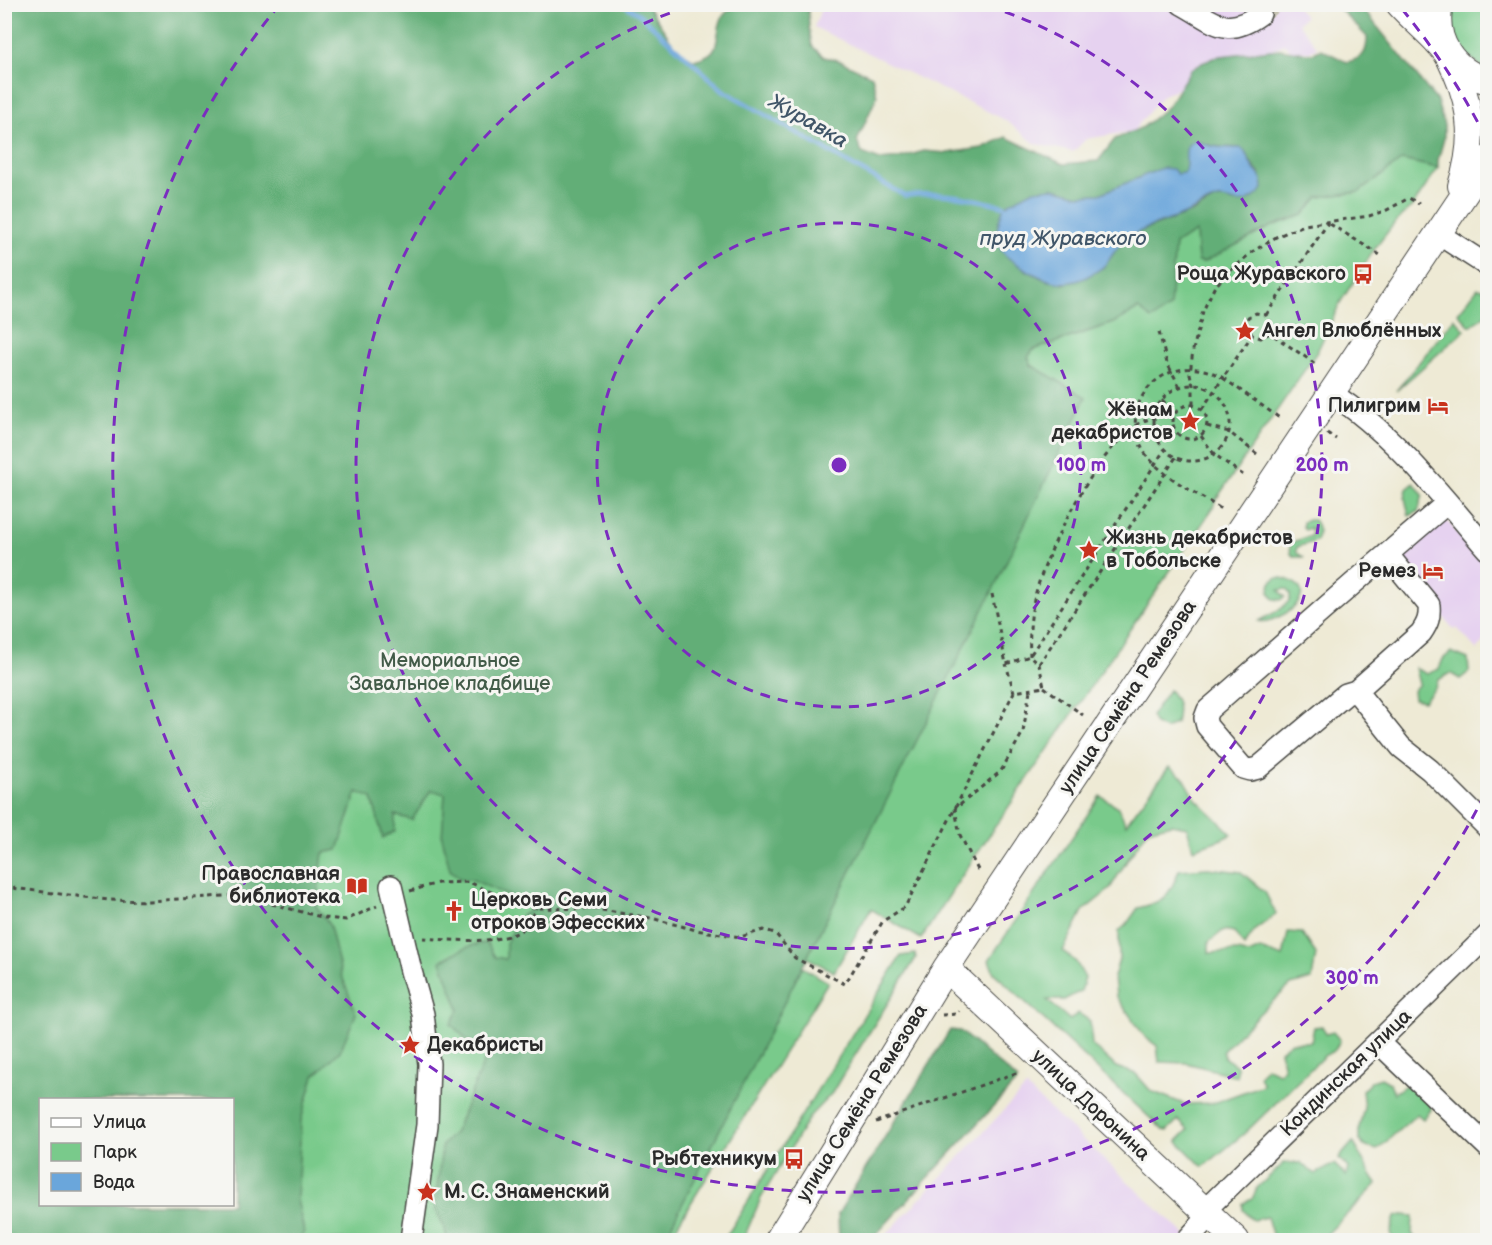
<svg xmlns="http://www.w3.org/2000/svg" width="1492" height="1245" font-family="'Balsamiq Sans',sans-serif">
<rect width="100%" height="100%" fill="#f6f6f2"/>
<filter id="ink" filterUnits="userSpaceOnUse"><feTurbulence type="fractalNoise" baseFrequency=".0167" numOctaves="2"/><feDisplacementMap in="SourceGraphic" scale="12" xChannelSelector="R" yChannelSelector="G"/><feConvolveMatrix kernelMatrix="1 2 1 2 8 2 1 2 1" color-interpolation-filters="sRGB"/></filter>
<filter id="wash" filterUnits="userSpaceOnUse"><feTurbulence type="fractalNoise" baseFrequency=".008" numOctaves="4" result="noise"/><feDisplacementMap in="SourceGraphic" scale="24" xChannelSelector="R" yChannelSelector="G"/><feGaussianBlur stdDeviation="1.35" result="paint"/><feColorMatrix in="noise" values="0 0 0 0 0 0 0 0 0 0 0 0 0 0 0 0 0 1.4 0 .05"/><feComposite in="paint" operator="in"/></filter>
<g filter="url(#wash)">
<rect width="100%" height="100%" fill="#eeead5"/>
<path fill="#e6d2f0" d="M823 4H1295L1305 17 1298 23 1317 47 1310 51H1292L1285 44 1163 95 1133 131 1086 139 1073 152 1036 144 1005 120 814 27Z
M1441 514 1487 567V636L1477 650 1457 628 1454 630 1394 555Z
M1026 1087 1191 1240H881Z"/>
<path fill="#79ca8b" stroke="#527a5b" stroke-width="1.5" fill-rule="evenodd" d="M1452 5H1487L1485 27 1487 29V70L1483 68 1455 45 1449 16Z
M4 90 1031 364 1028 357 1033 350 1116 322 1138 309 1175 244 1196 231 1198 261 1204 262 1272 226 1303 215 1319 197 1359 192 1402 160 1438 168 1414 204 1393 225 1376 247 1341 301 1317 352 1215 501 1213 508 975 856 921 939 871 909 834 972 806 957 802 967 828 982 668 1240H5ZM40 1100H232V1204H40Z
M1478 288 1487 290V314L1470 326 1458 313Z
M1454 318 1465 330 1396 391 1454 319Z
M1414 483 1423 495 1418 512 1409 516 1405 498 1407 489Z
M1309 520H1314C1320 527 1319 533 1316 541L1297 547 1296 552 1303 557H1295L1291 554 1290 547 1292 542 1311 536 1312 531 1310 528 1305 530 1303 527V522Z
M1276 578C1290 577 1310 588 1297 604 1291 612 1269 624 1259 621L1281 609 1290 600V594L1286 589 1279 590 1285 597 1281 600 1274 599 1269 592 1271 583Z
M1451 652 1468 659 1469 672 1460 679 1450 673 1438 680 1436 687 1424 701 1414 699 1413 691 1419 684 1415 668 1427 674 1439 669 1443 659Z
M1169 690C1179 701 1179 709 1176 723L1165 729 1155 724 1151 716Z
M1169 767 1184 778 1196 799 1232 834 1222 839 1193 849 1187 827 1171 824 1148 830 1128 859 1109 890 1083 911 1063 951 1076 962 1085 978 1081 991 1064 1000H1047L1070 1020 1078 1013 1090 1021 1092 1045 1116 1067 1136 1074 1151 1091 1184 1104 1213 1103 1263 1085 1259 1076 1266 1067 1278 1073 1284 1069 1280 1051 1291 1042H1311L1314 1027 1322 1026 1326 1034 1333 1032 1340 1040 1335 1050 1324 1056 1245 1133 1203 1167 1177 1141 1188 1130 1178 1120 1167 1131 1163 1130 994 973 989 960 1100 796 1118 807 1126 824Z
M1208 868 1241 872 1265 892 1276 914 1255 930 1244 946 1234 932 1224 930 1209 942V953L1238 951 1249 954 1260 949 1283 957 1288 932 1302 933 1316 954 1312 979 1291 985 1263 1010 1223 1051 1225 1058 1237 1066V1076L1186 1063 1159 1062 1157 1046 1145 1037 1116 996 1114 977 1119 959V931L1126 925 1138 908C1165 902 1170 895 1179 870Z
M915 954 916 958 842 1076 832 1093 810 1116 761 1198 743 1240H724L901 956Z
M1381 1078 1390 1083 1394 1093 1406 1085 1416 1089 1430 1100 1431 1110 1423 1119 1417 1114 1377 1150 1364 1146 1359 1140V1127L1364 1108 1362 1091 1372 1081Z
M1353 1142C1362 1156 1367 1171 1377 1184L1321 1240H1276L1273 1237 1267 1217 1253 1220 1243 1210V1204L1253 1197 1258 1187 1284 1163H1301L1315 1174 1334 1164 1346 1176 1348 1168 1339 1158Z
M1402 1215 1413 1216 1412 1234 1417 1240H1394L1390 1233 1395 1217Z"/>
<path fill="#62ae77" stroke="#466c51" stroke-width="1.5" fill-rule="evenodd" d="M5 5H647L677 50 694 60C725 53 713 39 722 18 724 13 732 8 736 5H808L809 28 812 46 824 57 838 60 872 76 877 96 857 141 862 153 880 160 899 158 924 151 947 153 982 148 1006 137 1063 164 1098 161 1115 139 1143 127 1168 106 1191 69 1213 57 1279 49 1306 53H1314L1321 49 1347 62C1363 58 1367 54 1367 37L1336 5H1360L1437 101 1444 125V139L1438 160V168L1402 160 1359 192 1319 197 1303 215 1272 226 1204 262 1198 261 1196 232 1175 244 1170 307 1152 319 1138 309 1116 322 1033 350 1028 357 1031 365 1086 397 988 600 664 1240H446V1232L435 1208 442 1145 455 1132 487 1054 467 1040 451 1024 459 1010 441 961C456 952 469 944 487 943L495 957 506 959V943L521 916 539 906 504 894 471 879H461L450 870 442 837 445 794 431 790 412 820 395 815V831L383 838 372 798 357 792 338 850 323 853 316 906 330 926 341 973 356 1014 340 1051 314 1076 301 1120 297 1200 304 1231 300 1240H5ZM1195 140C1210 148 1225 147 1241 148 1250 156 1251 166 1260 174L1235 202 1227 199H1216L1193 212 1133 234 1120 244 1104 267 1064 284 1046 280 1026 270 1053 188 1079 195 1100 194 1162 168 1177 174 1184 173 1187 170 1186 160ZM40 1100H232V1204H40Z
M950 1030 960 1031 1018 1080 871 1240H839L838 1214Z"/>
<path fill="#6aa6db" stroke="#4a6883" stroke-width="1.5" d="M1195 140C1210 148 1225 148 1241 148 1248 154 1248 159 1252 166 1258 176 1263 175 1263 189 1256 197 1247 205 1235 202 1229 201 1225 198 1218 199 1207 201 1192 212 1180 216 1161 223 1138 229 1122 243 1115 249 1111 258 1105 265 1102 269 1095 272 1090 275 1062 292 1039 278 1014 262 989 246 996 229 1004 206L1034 190 1053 188 1079 195 1100 194 1162 168 1173 169 1177 174 1184 173C1190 162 1179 146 1195 140Z"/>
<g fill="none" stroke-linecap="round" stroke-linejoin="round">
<path stroke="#6aa6db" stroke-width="4.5" d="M623 4 640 15 723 90 905 196C938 190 971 198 1004 206"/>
</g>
</g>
<g filter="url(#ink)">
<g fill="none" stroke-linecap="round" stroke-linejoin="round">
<path stroke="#c7c4b3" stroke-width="21" stroke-dasharray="21 10" stroke-linecap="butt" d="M1260 14 1272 4"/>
<g stroke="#484844" stroke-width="24">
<path id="minor" d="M1182 4C1215 22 1226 39 1260 14
M1437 233 1488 266
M1331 393C1393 433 1440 494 1488 550
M1387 554 1429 605C1430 617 1428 623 1421 633L1356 691 1346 694 1258 768 1250 770 1243 768 1207 726 1205 718 1208 710 1371 568 1447 503
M1356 691 1401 747 1430 770 1488 828
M391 886 411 971 423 1014 429 1064 427 1125 411 1240
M1378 1042 1488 1147
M1204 1211 1488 935
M1187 1240 1209 1216"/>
</g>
<g stroke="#484844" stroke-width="28">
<path id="major" d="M1399 4C1413 20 1432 34 1445 51 1450 57 1452 65 1456 72 1473 110 1474 145 1461 186
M1440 4C1432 40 1453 71 1488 81
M946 968 1236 1240
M778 1240 946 968 1488 159"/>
</g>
<path stroke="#484844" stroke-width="3" stroke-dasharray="4.5 4.5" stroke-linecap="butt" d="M1330 224 1380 255
M1266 315 1328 223
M1159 332 1167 363 1180 387
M1270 333 1261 338 1252 335 1223 378 1281 419
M1252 335 1246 325 1248 317 1256 313 1266 315 1271 324 1270 333 1317 365
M1154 423a38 38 0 1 1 76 0a38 38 0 1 1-76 0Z
M1162 400 1175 412
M1193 404V385L1190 374 1193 350 1203 311 1214 288 1225 275 1252 252 1276 237 1304 225 1369 216 1387 210 1409 198 1419 204
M1173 422a17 17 0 1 1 34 0a17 17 0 1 1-34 0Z
M1202 409 1223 378C1173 347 1114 398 1143 450 1157 474 1198 494 1221 509
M1207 426 1229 432 1257 454
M1327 433 1336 439
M1201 436 1214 454 1243 475
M1157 438 1174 430
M992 594 1006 664 1030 656 1039 664 1044 687 1014 692 1006 664
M1031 654 1165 449
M1030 656C1029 637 1030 614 1035 596 1046 550 1098 449 1138 424 1143 421 1149 419 1155 417
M1039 664 1176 457
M1044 687 1083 715
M978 870 960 835 955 809 1001 771 1023 732 1030 690
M4 887 109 900 149 901 238 895 325 918 346 920 377 906
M410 891 438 883 469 882 504 898 536 908 595 909 651 918 696 930 740 937 764 930 775 933 795 958 845 984 883 921 905 907 1014 692
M423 938C448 940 498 945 520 931 527 927 532 915 536 908
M942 1015 957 1014 959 1011
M876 1122 1019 1072"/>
<use href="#minor" stroke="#fff" stroke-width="21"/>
<use href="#major" stroke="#fff" stroke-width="26"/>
</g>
</g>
<g fill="none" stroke="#7b2cbf" stroke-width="3" stroke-dasharray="10 8">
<circle cx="839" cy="465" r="242"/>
<path d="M988 6A483 483 0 1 1 690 6"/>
<path d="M1485 794A725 725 0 1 1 276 9M1402 9A725 725 0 0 1 1485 136"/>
</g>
<defs>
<g id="bus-bare" transform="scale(1.62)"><path d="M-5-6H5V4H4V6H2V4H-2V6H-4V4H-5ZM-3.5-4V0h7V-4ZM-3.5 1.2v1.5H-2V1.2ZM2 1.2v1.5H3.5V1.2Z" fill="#c8321e" stroke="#f6f6f2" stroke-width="2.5" paint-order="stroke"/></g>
<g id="sight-bare" transform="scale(1.62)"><path d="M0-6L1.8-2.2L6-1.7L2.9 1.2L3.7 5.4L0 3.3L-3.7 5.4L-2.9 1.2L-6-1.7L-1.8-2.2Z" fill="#c8321e" stroke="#f6f6f2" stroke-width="2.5" paint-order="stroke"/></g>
<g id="hotel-bare" transform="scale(1.62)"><path d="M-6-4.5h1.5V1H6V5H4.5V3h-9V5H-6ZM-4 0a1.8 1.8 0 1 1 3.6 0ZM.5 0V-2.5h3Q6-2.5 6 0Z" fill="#c8321e" stroke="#f6f6f2" stroke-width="2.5" paint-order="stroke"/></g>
<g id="library-bare" transform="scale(1.62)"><path d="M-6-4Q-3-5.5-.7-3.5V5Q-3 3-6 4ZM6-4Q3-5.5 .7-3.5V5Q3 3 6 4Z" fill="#c8321e" stroke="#f6f6f2" stroke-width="2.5" paint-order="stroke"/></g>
<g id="church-bare" transform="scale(1.62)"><path d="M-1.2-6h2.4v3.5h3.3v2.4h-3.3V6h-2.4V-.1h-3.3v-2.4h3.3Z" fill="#c8321e" stroke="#f6f6f2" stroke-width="2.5" paint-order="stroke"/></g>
</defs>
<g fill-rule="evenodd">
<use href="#bus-bare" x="1363" y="274"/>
<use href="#sight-bare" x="1245" y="331"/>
<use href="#hotel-bare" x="1438" y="406"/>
<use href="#sight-bare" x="1190" y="421"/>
<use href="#sight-bare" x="1089" y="550"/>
<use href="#hotel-bare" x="1433" y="571"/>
<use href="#library-bare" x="357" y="886"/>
<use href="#church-bare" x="454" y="911"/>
<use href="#sight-bare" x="410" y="1045"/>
<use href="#bus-bare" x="794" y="1159"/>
<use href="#sight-bare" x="427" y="1192"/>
</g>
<g text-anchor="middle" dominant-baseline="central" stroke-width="6" stroke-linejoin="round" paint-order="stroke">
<g font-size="20" font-weight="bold" fill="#2b2b2b" stroke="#f6f6f2" text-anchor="end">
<text x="1346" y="274">Роща Журавского</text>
<text x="1262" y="331" text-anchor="start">Ангел Влюблённых</text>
<text x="1421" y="406">Пилигрим</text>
<text x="1173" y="410">Жёнам<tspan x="1173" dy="23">декабристов</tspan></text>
<text x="1106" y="538" text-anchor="start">Жизнь декабристов<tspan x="1106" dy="23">в Тобольске</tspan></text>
<text x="1416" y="571">Ремез</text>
<text x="340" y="874">Православная<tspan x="340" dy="23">библиотека</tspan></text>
<text x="471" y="900" text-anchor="start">Церковь Семи<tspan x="471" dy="23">отроков Эфесских</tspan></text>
<text x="427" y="1045" text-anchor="start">Декабристы</text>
<text x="777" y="1159">Рыбтехникум</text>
<text x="444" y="1192" text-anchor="start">М. С. Знаменский</text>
</g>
<g font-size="20" fill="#425b48" stroke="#f6f6f2">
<text x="450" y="661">Мемориальное<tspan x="450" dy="23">Завальное кладбище</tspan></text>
</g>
<g font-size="20" fill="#2b2b2b" stroke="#f6f6f2">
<text transform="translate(1128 697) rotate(-56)">улица Семёна Ремезова</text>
<text transform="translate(1346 1073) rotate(-44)">Кондинская улица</text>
<text transform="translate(862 1103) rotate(-58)">улица Семёна Ремезова</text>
<text transform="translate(1091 1105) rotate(43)">улица Доронина</text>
</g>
<g font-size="21" font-style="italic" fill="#415669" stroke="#f6f6f2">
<text transform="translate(808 121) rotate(30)">Журавка</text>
<text x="1063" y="238">пруд Журавского</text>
</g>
</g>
<circle cx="839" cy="465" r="9" fill="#7b2cbf" stroke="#f6f6f2" stroke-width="3"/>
<g font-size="18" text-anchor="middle" font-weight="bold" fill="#7b2cbf" stroke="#f6f6f2" stroke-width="6" stroke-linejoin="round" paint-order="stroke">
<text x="1081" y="471">100 m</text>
<text x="1322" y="471">200 m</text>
<text x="1352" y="984">300 m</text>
</g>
<rect width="1492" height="1245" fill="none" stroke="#f6f6f2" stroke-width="24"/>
<rect x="39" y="1098" width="195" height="108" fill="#f6f6f2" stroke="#a5a5a2" stroke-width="1.5"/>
<rect x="51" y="1118" width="30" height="9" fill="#ffffff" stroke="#a5a5a2" stroke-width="1.5"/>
<text x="93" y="1128" font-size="18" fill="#2b2b2b">Улица</text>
<rect x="51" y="1143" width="30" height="18" fill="#79ca8b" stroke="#a5a5a2" stroke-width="1.5"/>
<text x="93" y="1158" font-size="18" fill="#2b2b2b">Парк</text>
<rect x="51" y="1173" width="30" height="18" fill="#6aa6db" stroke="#a5a5a2" stroke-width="1.5"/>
<text x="93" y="1188" font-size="18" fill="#2b2b2b">Вода</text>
</svg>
